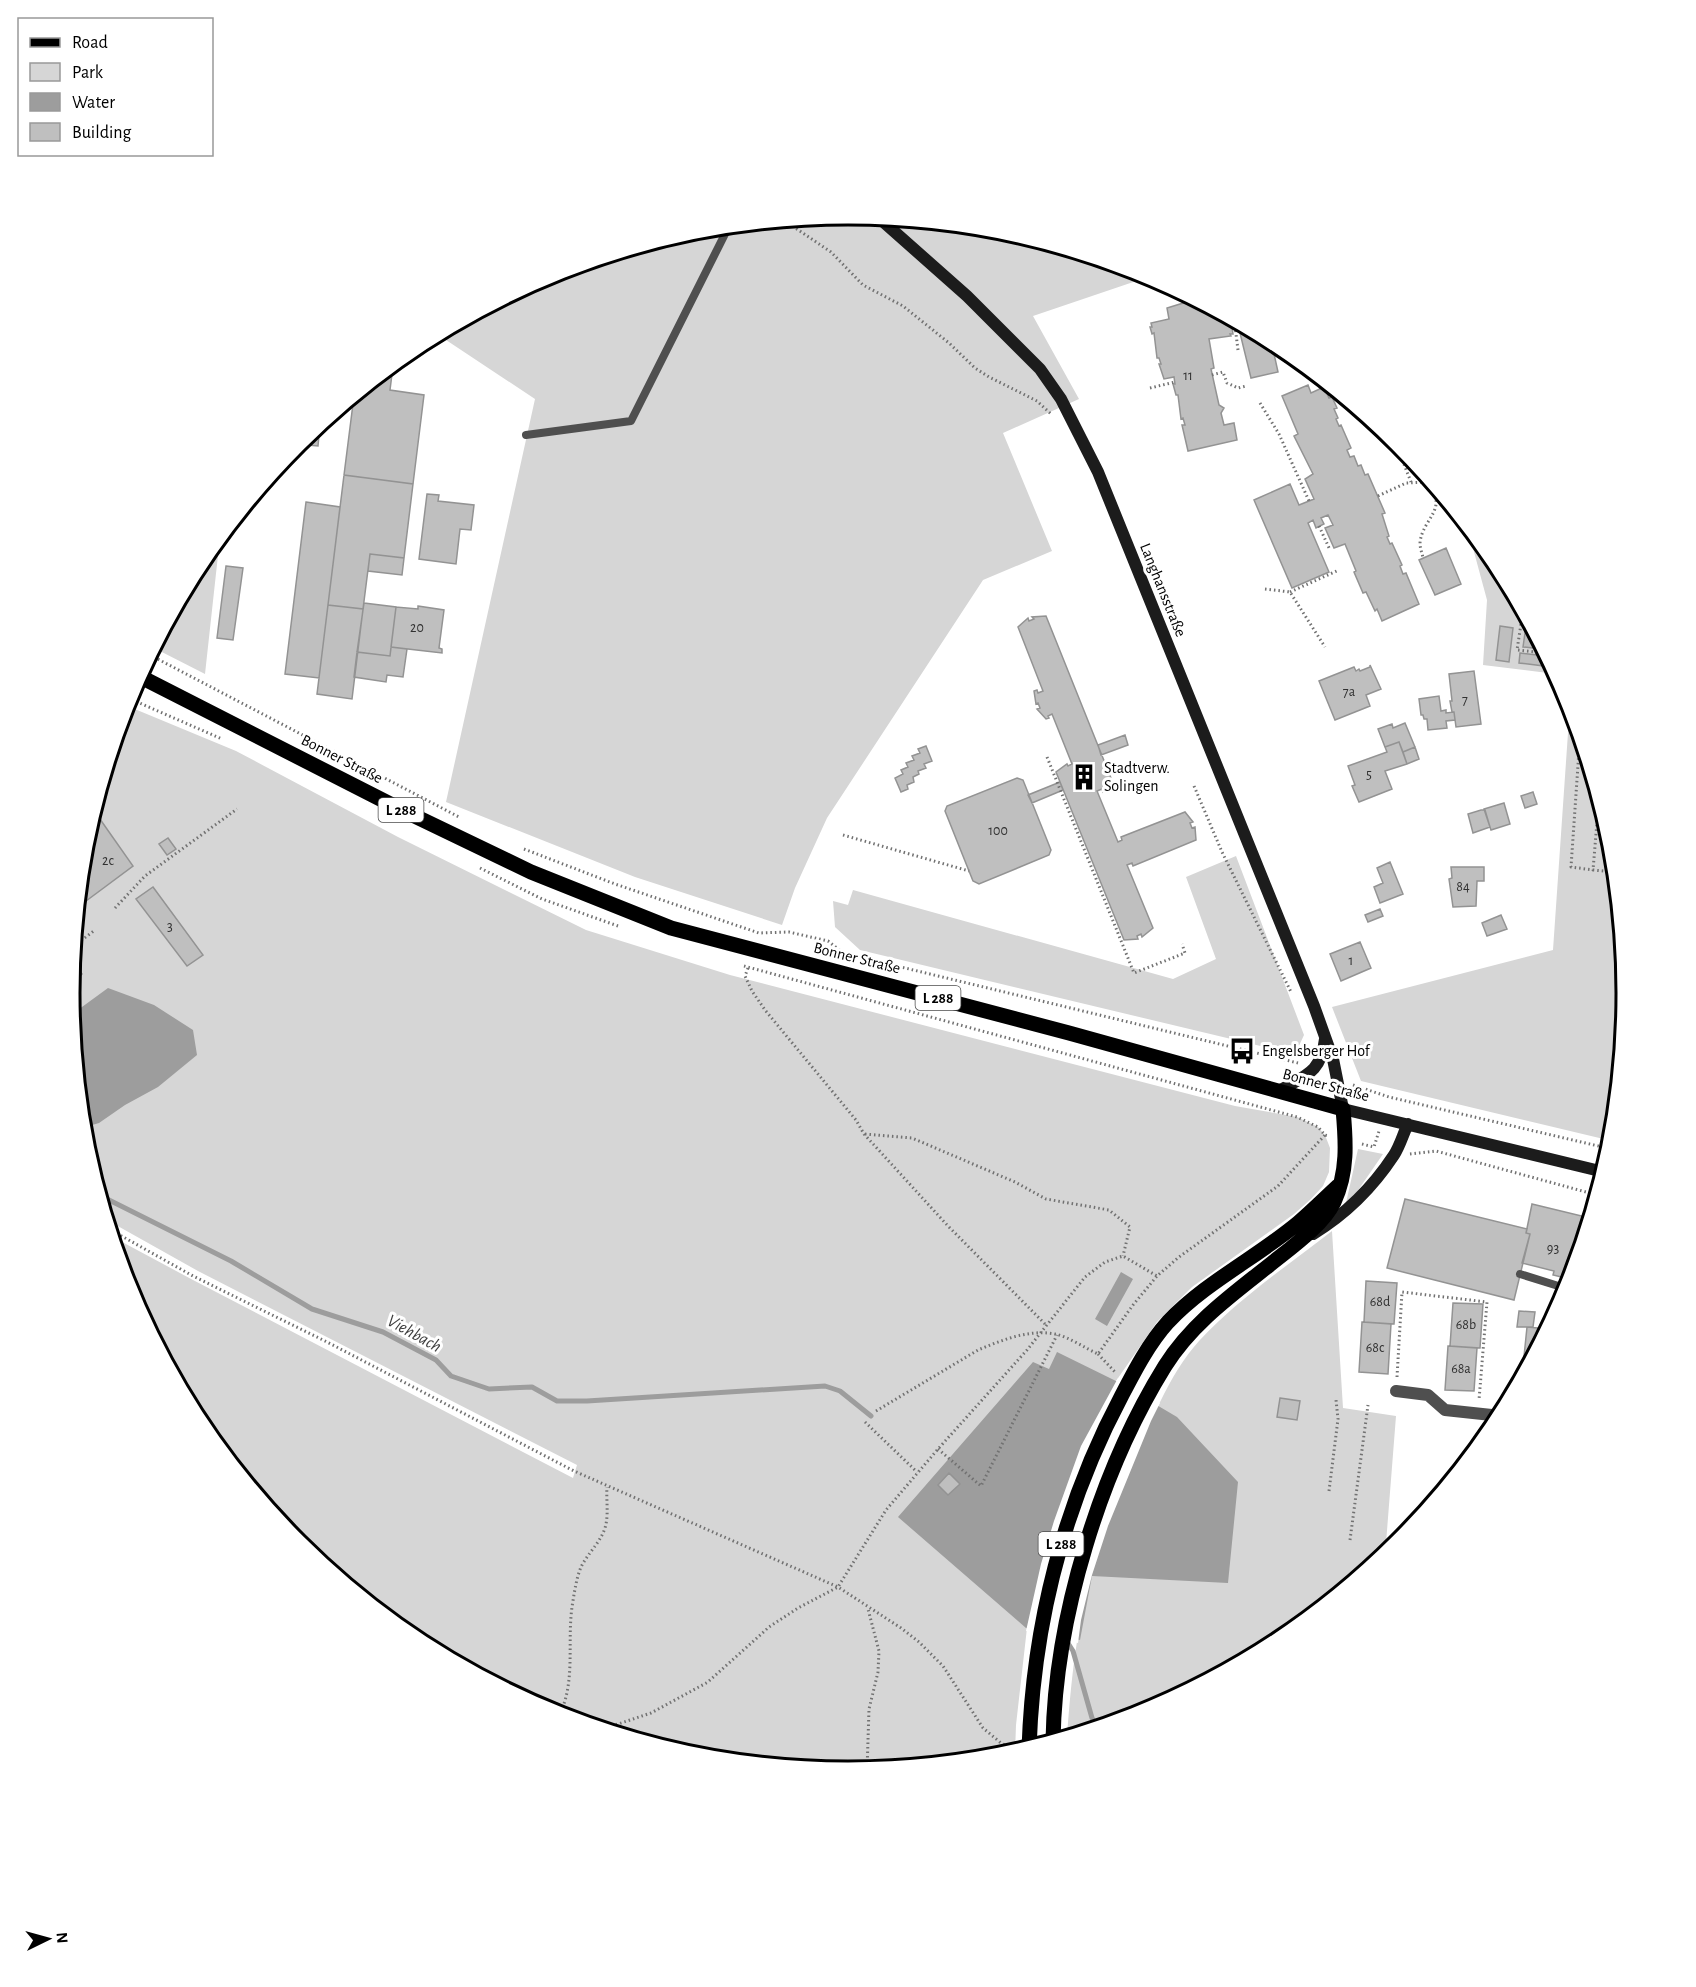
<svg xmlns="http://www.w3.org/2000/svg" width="1696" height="1987" font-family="'Alegreya Sans',sans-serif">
<rect width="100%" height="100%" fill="#fff"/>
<path fill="#d6d6d6" d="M848 215 1000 230 1151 276 1033 316 1079 399 1003 433 1052 551 983 580 827 818 795 888 782 925 635 877 446 802 535 399 437 334 550 274 696 229Z
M1467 526 1496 561 1556 674 1483 665 1487 600Z
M220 537 205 674 154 648 200 560Z
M1570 704 1612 842 1627 994 1612 1141 1361 1081 1332 1007 1553 950Z
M125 705 236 751 398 837 586 930 730 975 1235 1106 1297 1117 1318 1127 1325 1135 1330 1148 1329 1172 1323 1186 1311 1199 1294 1214 1192 1287 1157 1322 1116 1381 1081 1446 1028 1619 1016 1725 1015 1753 1000 1758 848 1772 696 1757 550 1713 415 1641 297 1544 200 1426 128 1291 111 1236 193 1280 573 1478 577 1465 198 1271 107 1220 84 1145 69 993 84 841Z
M1236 856 1304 1035 1298 1048 1281 1051 860 950 835 927 833 901 848 905 853 890 1173 979 1216 959 1186 877Z
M1358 1149 1383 1154 1350 1202 1346 1203Z
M1332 1231 1343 1408 1396 1416 1385 1556 1280 1641 1146 1713 1067 1737C1071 1683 1076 1627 1092 1576 1103 1540 1119 1505 1132 1469 1148 1427 1169 1374 1199 1341 1238 1299 1287 1266 1332 1231Z"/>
<path fill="#9d9d9d" d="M108 988 154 1005 193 1030 197 1055 158 1087 125 1105 99 1123 82 1128 71 1015Z
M1121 1272 1133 1279 1107 1326 1095 1319Z
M1057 1352 1116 1381 1177 1417 1238 1482 1228 1583 1092 1576 1080 1640 1026 1628 898 1517 1033 1362 1049 1369Z"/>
<path fill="#fff" d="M1118 1378 1160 1403 1151 1421 1108 1526 1092 1575 1081 1620 1078 1643 1026 1631 1041 1564 1054 1521 1081 1446Z"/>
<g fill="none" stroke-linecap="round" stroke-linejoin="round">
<path stroke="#9d9d9d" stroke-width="5" d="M99 1195 231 1261 312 1309 383 1332 436 1360 451 1376 489 1389 532 1387 557 1401H587L825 1386 840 1391 871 1416
M1066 1640 1073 1651 1092 1718 1098 1728"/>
</g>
<path fill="#bfbfbf" stroke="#939393" stroke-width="1.5" d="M1193 300 1194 302 1197 301 1235 321 1231 322 1233 334H1230L1231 336 1209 339 1214 368 1211 369 1219 405 1224 408 1221 413 1224 425 1234 423 1237 440 1188 451 1182 425H1185L1183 418 1181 419 1178 395H1176L1173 384H1175L1174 377 1164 379 1159 364H1161L1159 358H1157L1154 333 1152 334 1150 327H1152L1151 323 1169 319 1167 308Z
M1247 328 1249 333 1255 332 1271 340 1278 372 1251 378 1239 329Z
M382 373 392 374 390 390 424 395 413 484 344 475 354 396Z
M1308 385 1311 393 1324 387 1329 398 1332 397 1337 408 1334 409 1338 418 1336 419 1339 426 1341 425 1351 448 1347 450 1350 457 1354 456 1358 466 1361 465 1365 475 1368 474 1385 513 1382 514 1389 536 1387 537 1390 544 1392 543 1402 565 1400 566 1403 574 1406 573 1419 604 1382 621 1377 609 1375 611 1366 592 1363 593 1354 572 1356 571 1345 544 1334 548 1325 528 1333 525 1328 515 1321 518 1324 524 1316 528 1313 520 1308 523 1329 572 1292 588 1254 500 1290 484 1299 505 1314 499 1305 479 1313 474 1294 436 1298 434 1282 396Z
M320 424 318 446 296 444 297 442Z
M344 475 413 484 404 558 370 554 363 609 328 605Z
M427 494 439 495 438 501 474 505 471 530 460 529 456 564 419 559Z
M306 502 340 507 319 678 285 674Z
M1446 548 1461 584 1435 595 1419 560Z
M370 554 404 558 402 575 368 571Z
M226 566 243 568 233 640 217 638Z
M364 603 396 607 390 656 357 652Z
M328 605 363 609 352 699 317 694Z
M418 606 444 610 439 648 442 649V653L391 647 396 607 418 609Z
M1046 616 1113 783 1103 792 1102 789 1097 791 1118 842 1122 840 1121 837 1185 812 1193 822 1190 823 1192 828 1195 827 1196 840 1133 866 1132 863 1127 865 1153 928 1142 937 1141 934 1137 936 1138 939 1124 940 1056 772 1067 764 1068 766 1072 764 1052 714 1048 716 1049 718 1046 719 1037 709 1040 708 1038 703 1036 704 1034 691 1037 690 1038 693 1043 691 1018 627 1028 618 1029 621 1034 619 1032 617Z
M1527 619 1543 649 1523 647Z
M1500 626 1513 628 1509 662 1496 660Z
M391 647 407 649 403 677 387 675 386 682 354 677 357 652 390 656Z
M1520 653 1546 656 1552 667 1519 663Z
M1370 665 1381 689 1366 695 1370 706 1335 720 1319 681 1354 667 1356 671 1359 669 1360 671 1370 667Z
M1474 671 1481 724 1456 727 1454 712H1452L1450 701H1452L1449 674Z
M1439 696 1441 711 1446 710V713L1454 712 1455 720 1446 721 1447 728 1428 730 1427 719H1424L1423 715H1421L1419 699Z
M1405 723 1415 747 1403 752 1399 742 1385 747 1378 729 1392 724 1393 728Z
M1125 735 1128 745 1101 755 1098 745Z
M1399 742 1407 764 1385 771 1392 789 1359 802 1352 786 1355 785 1348 766 1387 752 1385 747Z
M926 746 932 761 924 764 926 768 918 771 919 774 913 777 914 782 907 785 908 789 901 792 895 778 903 774 901 770 908 767 906 763 914 760 912 756 920 753 918 749Z
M1415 747 1419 759 1407 764 1403 752Z
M1017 778 1023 780 1051 850 1049 855 979 884 973 881 945 811 947 806Z
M1060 782 1063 790 1032 803 1028 795Z
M1533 792 1537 804 1525 808 1521 796Z
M1504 803 1510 824 1491 830 1484 809Z
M1481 810H1485L1490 827 1473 833 1468 814Z
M95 812 133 866 78 907 82 861 86 858 83 854 84 841 92 814Z
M168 838 176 849 167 855 159 844Z
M1390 862 1403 894 1380 903 1374 887 1383 883 1377 868Z
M1451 867H1484V881H1477L1476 906 1453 907 1449 879 1452 878Z
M153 887 203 955 187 966 136 899Z
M1380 909 1383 916 1368 922 1365 915Z
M1501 915 1507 929 1487 936 1482 923Z
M1360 942 1371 968 1341 981 1330 954Z
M72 960 82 974 75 982 71 977Z
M1405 1199 1527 1229 1526 1233 1530 1234 1514 1300 1387 1268Z
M1532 1204 1590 1218 1572 1276H1571L1570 1279 1553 1275 1554 1271 1522 1263 1530 1234 1526 1233Z
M1366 1281 1397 1283 1394 1324 1364 1322Z
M1453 1303 1483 1304 1480 1348 1450 1346Z
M1519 1311 1535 1312 1533 1327H1517Z
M1362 1322 1391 1324 1388 1374 1359 1372Z
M1527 1327 1548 1329 1522 1376Z
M1448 1346 1477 1348 1474 1391 1445 1390Z
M1280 1398 1300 1401 1297 1420 1277 1417Z
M949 1473 960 1484 948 1495 938 1485Z"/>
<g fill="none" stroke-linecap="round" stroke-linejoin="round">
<path stroke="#717171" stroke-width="3" stroke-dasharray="1.5 3" stroke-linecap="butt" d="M785 221 831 252 863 285 903 306 949 343 975 368 989 377 1037 401 1051 414
M1278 344 1286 362
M1238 350 1235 326 1241 325
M1212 375 1223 372 1227 383 1238 388 1246 386
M1150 388 1175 382
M1260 403 1279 434 1309 501
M1394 439 1411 482
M1378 496 1406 483 1426 482C1451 509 1422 518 1420 543 1420 548 1422 553 1423 558
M1319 526 1330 550
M1265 589 1290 592 1325 647
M1290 592 1339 570
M1523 611 1517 650 1545 653
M150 655 459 817
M128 698 222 739
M1580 736 1571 867 1593 870
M1047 757 1134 973 1185 953 1182 944
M1194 786 1222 852 1291 992
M1599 798 1593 870 1615 872
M843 835 969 871
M524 849 615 884 759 933 789 932 828 941 843 953 1298 1063
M480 868 542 899 618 926
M115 908 145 876 237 809
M74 946 95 930
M744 966 1297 1117 1318 1127 1325 1135 1329 1136
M748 968 745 976 752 991 765 1010 856 1120 864 1134 948 1226 1047 1326
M1353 1085 1389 1097 1611 1149
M865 1134 912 1138 1015 1182 1046 1199 1109 1210 1130 1227 1123 1256
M1362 1144 1374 1147 1379 1131
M1410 1154 1436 1151 1597 1195
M109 1229 193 1276 327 1342 574 1471 838 1587 901 1628 919 1642 943 1666 983 1728 1001 1743 1015 1750
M1098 1354 1115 1372
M1397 1377 1402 1292 1487 1302 1479 1400
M876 1411 978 1350C1002 1340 1029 1329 1055 1334 1069 1337 1085 1348 1098 1354L1133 1305 1157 1276 1179 1257 1278 1186 1325 1135
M865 1422 917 1472
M938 1449 981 1486 1057 1335
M1329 1491 1338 1419 1336 1400
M1350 1540 1368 1405
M559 1716C576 1682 567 1644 572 1607 574 1595 576 1579 581 1567 588 1553 600 1543 605 1528 609 1515 606 1500 607 1487
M603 1729 651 1713 708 1682 769 1627 798 1608 838 1587 886 1510 938 1449 1027 1350 1085 1277 1105 1262 1123 1256 1157 1276
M867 1771 869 1709 878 1672 879 1651 868 1609"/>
<path stroke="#4f4f4f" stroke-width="8" d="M526 435 631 421 729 226
M1520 1274 1568 1289"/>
<path stroke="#4f4f4f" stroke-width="12" d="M1396 1391 1428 1395 1445 1410 1501 1416"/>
<path stroke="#1c1c1c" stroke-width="12" d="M879 218 967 296 1040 369 1061 399 1098 472 1314 1006 1333 1059 1343 1109 1604 1172
M1279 1091C1306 1075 1321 1073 1325 1039
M1313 1234C1346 1214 1373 1187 1394 1155 1400 1146 1403 1134 1408 1124"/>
<path stroke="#000" stroke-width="15" d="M139 676 398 808 531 872 671 928 1069 1033 1343 1109C1346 1142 1348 1172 1334 1202 1323 1225 1292 1247 1272 1263 1233 1294 1192 1323 1165 1366 1100 1471 1055 1618 1053 1741
M1029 1749C1033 1625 1064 1504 1122 1395 1135 1370 1149 1343 1168 1322 1206 1282 1256 1258 1298 1223 1312 1211 1325 1198 1338 1186"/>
</g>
<defs>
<g id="building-bare" transform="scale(2.07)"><path d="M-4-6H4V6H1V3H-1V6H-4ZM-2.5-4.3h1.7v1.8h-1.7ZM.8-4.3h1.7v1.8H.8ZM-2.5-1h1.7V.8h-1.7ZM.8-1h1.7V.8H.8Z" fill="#000" stroke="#fff" stroke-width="2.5" paint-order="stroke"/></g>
<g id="bus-bare" transform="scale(2.07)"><path d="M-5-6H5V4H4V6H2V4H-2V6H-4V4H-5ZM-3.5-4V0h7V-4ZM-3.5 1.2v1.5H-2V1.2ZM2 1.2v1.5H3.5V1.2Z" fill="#000" stroke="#fff" stroke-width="2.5" paint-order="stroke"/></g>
</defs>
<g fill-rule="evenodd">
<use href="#building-bare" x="1084" y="777"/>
<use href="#bus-bare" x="1242" y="1051"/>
</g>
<g text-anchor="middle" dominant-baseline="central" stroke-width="6" stroke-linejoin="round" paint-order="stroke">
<g font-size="14" fill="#303030">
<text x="1188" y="376">11</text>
<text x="417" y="628">20</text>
<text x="1349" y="692">7a</text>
<text x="1465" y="700">7</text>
<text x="1369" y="775">5</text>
<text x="998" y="831">100</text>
<text x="108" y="861">2c</text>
<text x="1463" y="887">84</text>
<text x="170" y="927">3</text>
<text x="1351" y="961">1</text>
<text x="1553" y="1249">93</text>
<text x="1380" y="1302">68d</text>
<text x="1466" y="1325">68b</text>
<text x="1375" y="1348">68c</text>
<text x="1461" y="1369">68a</text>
</g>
<g fill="#fff" stroke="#4c4c4c" stroke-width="1.5">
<rect x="378.5" y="798" width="45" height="24" rx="4.5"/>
<rect x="915.5" y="986" width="45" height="24" rx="4.5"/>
<rect x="1038.5" y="1532" width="45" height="24" rx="4.5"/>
</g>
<g font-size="15" font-weight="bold" fill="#000">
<text x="401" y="810">L 288</text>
<text x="938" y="998">L 288</text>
<text x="1061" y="1544">L 288</text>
</g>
<g font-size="16" fill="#000" stroke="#fff">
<text transform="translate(1163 590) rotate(68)">Langhansstraße</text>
<text transform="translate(342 759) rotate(27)">Bonner Straße</text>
<text transform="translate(857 958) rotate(14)">Bonner Straße</text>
<text transform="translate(1326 1085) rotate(15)">Bonner Straße</text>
</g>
<g font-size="16" fill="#000" stroke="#fff" text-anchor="start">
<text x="1104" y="768">Stadtverw.<tspan x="1104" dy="18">Solingen</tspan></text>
<text x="1262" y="1051">Engelsberger Hof</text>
</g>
<g font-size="18" font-style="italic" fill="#3e3e3e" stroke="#fff">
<text transform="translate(414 1334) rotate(29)">Viehbach</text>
</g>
</g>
<path d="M0 0H1696V1987H0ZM80 993a768 768 0 1 1 1536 0a768 768 0 1 1-1536 0Z" fill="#fff" fill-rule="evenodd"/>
<path fill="none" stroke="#000" stroke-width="3" d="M80 993a768 768 0 1 1 1536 0a768 768 0 1 1-1536 0Z"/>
<rect x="18" y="18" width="195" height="138" fill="#ffffff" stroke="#999999" stroke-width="1.5"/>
<rect x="30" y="38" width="30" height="9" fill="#000000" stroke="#999999" stroke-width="1.5"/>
<text x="72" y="48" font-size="18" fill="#000000">Road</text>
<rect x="30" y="63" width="30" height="18" fill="#d6d6d6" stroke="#999999" stroke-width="1.5"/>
<text x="72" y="78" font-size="18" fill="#000000">Park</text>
<rect x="30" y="93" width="30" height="18" fill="#9d9d9d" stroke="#999999" stroke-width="1.5"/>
<text x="72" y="108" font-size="18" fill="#000000">Water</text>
<rect x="30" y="123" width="30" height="18" fill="#bfbfbf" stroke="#999999" stroke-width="1.5"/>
<text x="72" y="138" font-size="18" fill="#000000">Building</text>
<g transform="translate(48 1939) rotate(85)" stroke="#ffffff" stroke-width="4.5" paint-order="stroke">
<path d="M0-4.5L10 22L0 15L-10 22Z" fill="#000000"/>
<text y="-9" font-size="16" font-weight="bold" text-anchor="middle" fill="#000000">N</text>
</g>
</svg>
